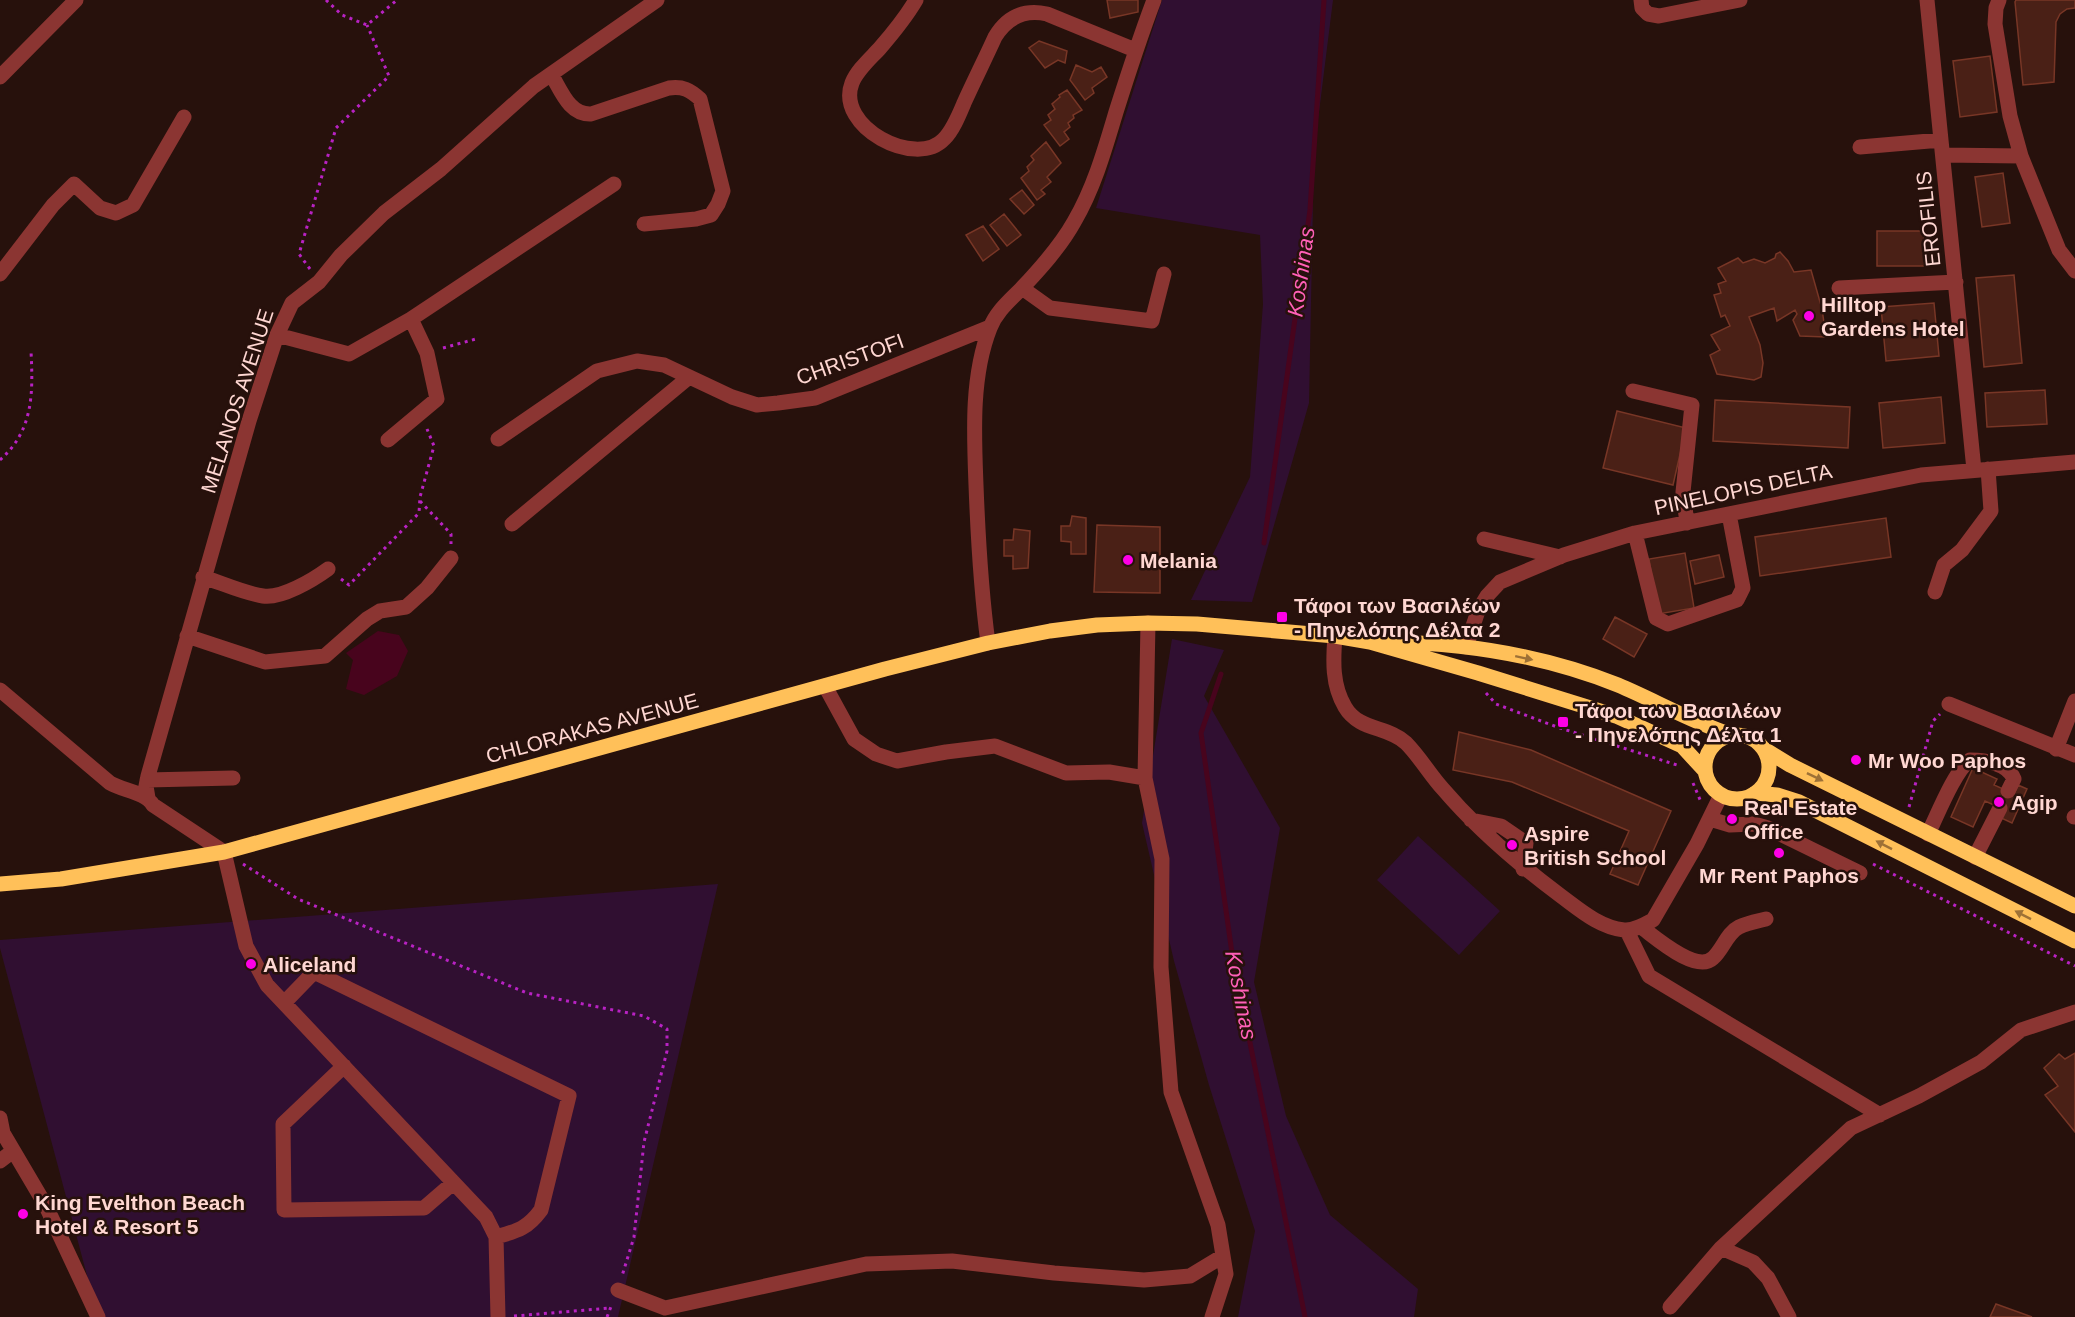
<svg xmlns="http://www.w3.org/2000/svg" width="2075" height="1317" font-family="Helvetica,sans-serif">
<rect width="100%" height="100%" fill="#27110c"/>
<path fill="#300f31" d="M1162 0H1333L1314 152 1309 403 1252 602 1191 600 1250 477 1263 304 1260 235 1096 208Z
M1172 639 1224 650 1204 696 1280 828 1254 982 1286 1116 1330 1215 1418 1289 1414 1317H1238L1255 1231 1209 1085 1174 961 1142 823Z
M1418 836 1500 911 1459 955 1377 880Z
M718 884 618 1317H98L0 948V940Z"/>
<path fill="#48041d" d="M378 631 399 635 408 651 397 676 364 695 346 689 353 660 346 653Z"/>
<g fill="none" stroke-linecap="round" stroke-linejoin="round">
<path stroke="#48041d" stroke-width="5" d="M1264 543 1310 210 1324 0
M1221 674 1201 733 1232 953 1305 1317"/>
</g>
<path fill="#4a2016" stroke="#783626" stroke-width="1.5" d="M1107 0H1138V12L1110 18Z
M2016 0H2075V8L2067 9 2060 14 2056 22 2054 82 2023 85 2015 2Z
M1039 41 1067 51 1065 63 1058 60 1045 68 1029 48Z
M1990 56 1997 112 1960 117 1953 61Z
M1076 65 1092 72 1101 67 1107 77 1092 88 1094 93 1085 100 1070 80Z
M1067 90 1082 110 1073 115 1074 118 1068 123 1070 127 1064 132 1069 139 1060 146 1044 125 1051 120 1048 115 1055 109 1052 104 1060 97 1059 95Z
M1046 142 1061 163 1047 177 1051 182 1041 190 1045 194 1037 200 1021 178 1029 171 1027 167 1034 160 1031 156Z
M2003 173 2010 223 1982 227 1975 177Z
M1022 190 1034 205 1024 214 1010 199Z
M1004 214 1021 235 1007 246 990 225Z
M983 226 999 249 983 261 966 235Z
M1877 231H1924V266H1877Z
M1780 252 1788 261 1794 272 1811 270 1822 309 1826 337 1800 336 1793 320 1797 314 1795 310 1777 321 1774 308 1749 317 1760 345 1763 363 1761 377 1754 380 1717 374 1710 355 1720 350 1711 335 1730 326 1725 315 1721 317 1714 295 1721 293 1718 284 1726 281 1718 268 1738 258 1743 263 1754 259 1765 263 1775 258 1776 254Z
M2014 275 2022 363 1984 367 1976 278Z
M1934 303 1939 356 1886 361 1881 307Z
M2045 390 2047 424 1987 427 1985 393Z
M1941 397 1945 443 1883 448 1879 403Z
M1715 400 1850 407 1848 448 1713 441Z
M1617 411 1686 428 1673 485 1603 468Z
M1072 516 1086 518V554H1071V542L1061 541V526H1070Z
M1886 518 1891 557 1760 576 1755 537Z
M1097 525 1160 527V593L1094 592Z
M1014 529 1030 531 1028 568 1013 569V556H1004V540H1013Z
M1685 553 1694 608 1658 614 1649 559Z
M1719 555 1724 577 1695 584 1690 561Z
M1615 617 1647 634 1634 657 1603 639Z
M1459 732 1531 750 1671 811 1638 885 1610 874 1629 831 1512 782 1453 770Z
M1973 768 1997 779 1994 785 2014 794 2018 785 2027 789 2012 823 1999 817 2003 809 1985 801 1973 827 1951 817Z
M2075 1053V1132L2045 1095 2058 1086 2044 1068 2059 1054 2065 1059Z
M1996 1304 2032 1317H1990Z"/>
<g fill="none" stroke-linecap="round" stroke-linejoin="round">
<path stroke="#b822c3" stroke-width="3" stroke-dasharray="3 4.5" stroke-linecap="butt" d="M326 0 342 15 367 25 397 0
M310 269 299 254 336 128 389 76 367 25
M443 348 476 339
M0 460C34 430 33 392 31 351
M420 501 451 534V544
M341 579 349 585 419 513 420 497 434 446 427 429
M1486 693 1496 704 1557 727 1677 765
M1693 783 1701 802
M1909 807 1933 721 1940 714
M243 864 298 899 527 993 644 1016 667 1029V1051L644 1142 634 1237 622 1276
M1873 864 2075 966
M514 1316 611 1308
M607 1317 612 1304"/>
<path stroke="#8b3532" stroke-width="15" d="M916 0C906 17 893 33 880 48 871 58 857 70 852 83 835 127 916 169 944 139 953 130 959 115 964 103 974 81 985 59 995 37 1007 17 1024 9 1047 14L1135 50
M1641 0 1642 8 1648 14 1659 16 1740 0
M1927 0 1974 470
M1999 0 1996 8 1995 24 2010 116 2021 156 2059 250 2075 271
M551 74C561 90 569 115 591 114L669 88C683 86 690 90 700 99L723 191 718 204 711 215 696 219 644 224
M0 77 76 0
M1860 147 1941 140
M1943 155 2021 156
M0 274 53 205 74 184 100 208 116 213 133 205 184 117
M1022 288 1050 308 1152 321 1164 274
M1839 288 1956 282
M411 319 614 184
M277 335 349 354 411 319 427 353 437 399 388 440
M1633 391 1692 405 1683 492 1687 523
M498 439 597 371 637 361 664 365 732 397 757 405 778 403 815 398 990 327
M512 524 688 378
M1635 533 1656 618 1668 624 1737 600 1743 588 1729 514
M1484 539 1560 557
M203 577C222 583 243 593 263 596 281 599 313 580 328 569
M1935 592 1944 565 1962 550 1991 511 1988 469
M1148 623 1145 778 1162 859 1161 967 1171 1092 1218 1225 1226 1274 1212 1317
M187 636 265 662 325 656 367 619 380 611 406 607 427 588 451 558
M1335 636C1333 661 1332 685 1345 707 1359 731 1388 726 1406 743 1420 757 1430 775 1443 789 1478 830 1518 864 1561 896 1580 910 1599 927 1624 930 1634 931 1644 925 1653 920L1697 844 1721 795
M988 643C981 591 978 538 976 485 974 434 971 376 990 328 996 312 1009 301 1021 289 1040 269 1060 247 1074 222 1094 188 1105 149 1116 112 1128 74 1140 37 1154 0
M1466 647 1478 611 1487 596 1500 582 1564 555 1635 533 1921 475 2075 462
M825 686 854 739 876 754 897 761 946 752 995 746 1066 773 1109 772 1145 778
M0 690 110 783C124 791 145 792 153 805L224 852 246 946 267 985 486 1217 496 1237 498 1317
M1949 704 2075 755
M2056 749 2075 701
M147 780 233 778
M148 798 146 786 148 776 249 421 277 335 292 303 319 282 341 255 384 213 441 169 534 86 657 0
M2074 817H2075
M1710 819 1730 825 1754 824 1768 828 1860 873
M1471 820 1501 826 1526 843 1523 869
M1928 834C1937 816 1955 770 1970 760 1985 760 2008 763 2014 779L2008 791
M1975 857 2000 808
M1641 927C1655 937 1696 974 1713 958 1723 949 1727 933 1739 927 1747 923 1758 921 1766 919
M1627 931 1649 976 1880 1115
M284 1003 314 972 569 1096 541 1210C527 1229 517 1231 496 1237
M344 1066 283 1124 284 1210 424 1208 453 1183
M0 1118 3 1133 46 1206 98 1317
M0 1161 13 1151
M1721 1248 1753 1262 1768 1278 1789 1317
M618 1290 665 1308 866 1264 952 1261 1054 1273 1144 1280 1190 1276 1223 1256
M1670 1307 1721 1248 1851 1128 1919 1096 1981 1062 2021 1030 2075 1012"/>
<path stroke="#ffc059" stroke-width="15" d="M1388 642C1466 643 1545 656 1618 685 1656 701 1692 722 1732 735
M1705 767a32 32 0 1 1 64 0a32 32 0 1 1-64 0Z
M1764 749 1790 765 2075 906
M1755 793 1777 795 1799 802 2075 941
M0 884 61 879 224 852 885 669 988 643 1050 631 1097 625 1148 623 1197 624 1335 636 1370 642 1478 673 1616 716 1682 746 1705 771"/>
</g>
<defs><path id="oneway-solid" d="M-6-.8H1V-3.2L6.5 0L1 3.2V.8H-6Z" transform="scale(1.5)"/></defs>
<g fill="#9e7136">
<use href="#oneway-solid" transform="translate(1524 658) rotate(12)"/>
<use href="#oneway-solid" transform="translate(1815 777) rotate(26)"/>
<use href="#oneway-solid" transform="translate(1884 845) rotate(-153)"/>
<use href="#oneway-solid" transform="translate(2023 915) rotate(-153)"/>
</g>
<g fill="#fd00e6" stroke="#27110c" stroke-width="2">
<circle cx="1809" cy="316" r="6"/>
<circle cx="1128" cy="560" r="6"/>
<rect x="1276" y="611" width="12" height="12" rx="3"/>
<rect x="1557" y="716" width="12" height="12" rx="3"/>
<circle cx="1856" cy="760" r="6"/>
<circle cx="1999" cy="802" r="6"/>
<circle cx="1732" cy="819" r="6"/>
<circle cx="1512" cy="845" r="6"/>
<circle cx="1779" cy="853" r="6"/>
<circle cx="251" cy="964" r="6"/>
<circle cx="23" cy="1214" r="6"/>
</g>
<g text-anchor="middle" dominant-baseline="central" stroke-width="5" stroke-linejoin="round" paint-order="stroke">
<g font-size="21" fill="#ffd7d2" stroke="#27110c">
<text transform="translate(1928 219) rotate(-96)">EROFILIS</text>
<text transform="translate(850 359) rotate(-20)">CHRISTOFI</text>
<text transform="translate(237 401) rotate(-72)">MELANOS AVENUE</text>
<text transform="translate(1743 489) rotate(-12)">PINELOPIS DELTA</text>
<text transform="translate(592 728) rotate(-15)">CHLORAKAS AVENUE</text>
</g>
<g font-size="21" font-weight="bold" fill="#ffd7d2" stroke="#27110c" text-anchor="start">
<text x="1821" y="304">Hilltop<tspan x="1821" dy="24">Gardens Hotel</tspan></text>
<text x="1140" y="560">Melania</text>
<text x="1294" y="605">Τάφοι των Βασιλέων<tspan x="1294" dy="24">- Πηνελόπης Δέλτα 2</tspan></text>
<text x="1575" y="710">Τάφοι των Βασιλέων<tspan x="1575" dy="24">- Πηνελόπης Δέλτα 1</tspan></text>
<text x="1868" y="760">Mr Woo Paphos</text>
<text x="2011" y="802">Agip</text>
<text x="1744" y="807">Real Estate<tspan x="1744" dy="24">Office</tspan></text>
<text x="1524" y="833">Aspire<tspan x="1524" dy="24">British School</tspan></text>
<text x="1779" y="875" text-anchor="middle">Mr Rent Paphos</text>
<text x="263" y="964">Aliceland</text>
<text x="35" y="1202">King Evelthon Beach<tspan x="35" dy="24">Hotel &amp; Resort 5</tspan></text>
</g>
<g font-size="22" font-style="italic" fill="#ff60b7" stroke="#27110c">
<text transform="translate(1301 272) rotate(-82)">Koshinas</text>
<text transform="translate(1241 995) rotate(79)">Koshinas</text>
</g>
</g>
</svg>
